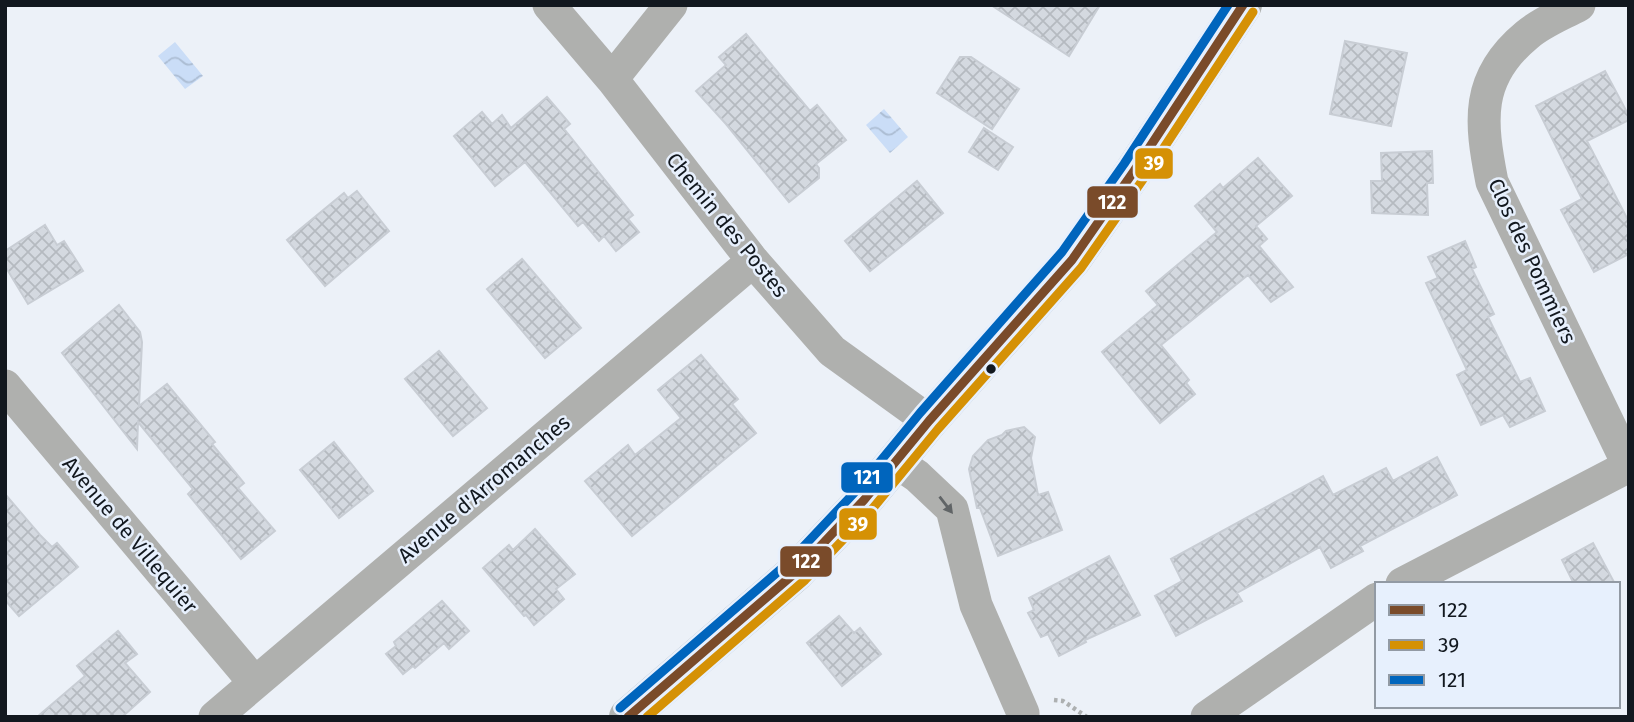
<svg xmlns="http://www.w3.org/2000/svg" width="1634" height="722" font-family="'Fira Sans',sans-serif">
<defs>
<pattern id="water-waves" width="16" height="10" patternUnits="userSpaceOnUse" patternTransform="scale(1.75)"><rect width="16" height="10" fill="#caddf7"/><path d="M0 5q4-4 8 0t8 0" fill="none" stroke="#acbdd3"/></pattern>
<pattern id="building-cross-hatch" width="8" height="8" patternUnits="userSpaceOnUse" patternTransform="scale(1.75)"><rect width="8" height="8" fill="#d4d9e0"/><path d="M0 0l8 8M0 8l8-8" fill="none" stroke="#b5bac0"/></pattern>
</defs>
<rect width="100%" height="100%" fill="#ecf1f8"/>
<path fill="url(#water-waves)" d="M175 42 203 76 185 89 158 56Z
M884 109 908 137 890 153 866 125Z"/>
<path fill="url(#building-cross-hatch)" stroke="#c8cdd4" stroke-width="2" d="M991 5H1100L1069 56Z
M746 34 810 111 817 105 846 140 816 164 819 168V178L789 202 726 124 696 91 726 65 719 57Z
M1345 41 1407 53 1391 126 1330 114Z
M960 57H971L1019 89 992 129 937 93Z
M1605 71 1629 116V120L1587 141 1629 222V254L1594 272 1561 210 1582 199 1536 106Z
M547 97 570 124 564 129 633 215 628 219 639 232 616 251 604 236 599 241 583 222 578 226 525 162 495 186 454 136 482 112 492 124 502 115 511 128Z
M984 128 1013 147 998 170 969 152Z
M1432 151 1433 183H1427L1428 215 1372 213 1371 181H1382L1381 153Z
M1258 158 1292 196 1256 226 1267 239 1259 246 1293 287 1271 302 1248 275 1161 345 1189 380 1186 383 1195 394 1160 423 1102 352 1158 305 1146 291 1217 232 1195 206 1220 184 1223 188Z
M917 181 943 213 870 271 845 241Z
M357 191 389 231 325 286 287 240 344 193 348 198Z
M45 225 57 245 64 241 83 271 28 304 5 266V251Z
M1465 241 1476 267 1472 269 1494 314 1488 317 1520 382 1530 378 1545 411 1510 427 1503 415 1481 425 1457 375 1467 370 1426 283 1438 278 1428 257Z
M522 259 581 328 545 358 487 289Z
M119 305 140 332 142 342 139 406 167 384 215 442 212 444 244 483 238 488 275 531 241 559 188 494 193 489 138 422 137 449 62 353Z
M439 351 487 408 453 436 405 379Z
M701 355 738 399 732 404 756 433 632 536 585 481 628 445 635 455 681 418 658 390Z
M1024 427 1035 437 1031 458 1038 495 1048 492 1062 530 998 556 980 508H977L969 469 973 456 988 440 1002 435 1006 431Z
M334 442 373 491 339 518 300 470Z
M1437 457 1457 495 1360 546 1363 551 1331 568 1320 547 1237 593 1242 601 1176 636 1155 596 1182 581 1171 559 1323 476 1333 495 1386 468 1393 481Z
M5 494 40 535 52 547 57 543 78 567 19 616 5 600Z
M535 529 575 574 556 589 564 599 534 625 526 615 524 616 483 568 509 545 513 550Z
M1593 543 1615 584H1574L1562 560Z
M1109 556 1140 615 1085 640 1086 642 1059 656 1048 634 1041 637 1028 613 1034 610 1029 598Z
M442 601 469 631 449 649 444 643 415 668 413 666 403 674 386 654 396 646 394 642Z
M839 616 854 633 860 628 881 654 842 686 807 643Z
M118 631 137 654 125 663 150 692 122 717H37L85 676 77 666Z"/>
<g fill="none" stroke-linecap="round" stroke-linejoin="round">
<path stroke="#adb0b1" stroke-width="4.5" stroke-dasharray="3.5 3.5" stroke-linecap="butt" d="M1054 700 1063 701 1087 717"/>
<path stroke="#afb0ae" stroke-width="33" d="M549 5 612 79 753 261 832 351 929 421
M1579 5C1563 14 1542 22 1527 35 1475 78 1480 121 1492 182L1629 466
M612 79 671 5
M5 386 255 683
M895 461 917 476 952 509 976 605 1023 713V717
M1402 584 1629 466
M215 717 753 261
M1207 717 1377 599"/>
<path stroke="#b0b3b2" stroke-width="38" d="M628 717 796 572 864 500 929 421 1072 260 1134 171 1243 5"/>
<g stroke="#e7f0fd" stroke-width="14">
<path id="bus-1" d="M628 717 796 572 864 500 929 421 1072 260 1134 171 1243 5"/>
</g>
<g stroke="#e7f0fd" stroke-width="14">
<path id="bus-2" d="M647 717 805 580 873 508 938 429 1081 268 1144 178 1253 12"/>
</g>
<g stroke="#e7f0fd" stroke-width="14">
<path id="bus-3" d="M620 708 788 563 855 492 920 413 1062 252 1124 164 1228 5"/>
</g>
<use href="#bus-1" stroke="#7a4b2a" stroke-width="9"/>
<use href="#bus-2" stroke="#d59105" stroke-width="9"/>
<use href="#bus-3" stroke="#0065bd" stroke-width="9"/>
</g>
<defs><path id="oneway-solid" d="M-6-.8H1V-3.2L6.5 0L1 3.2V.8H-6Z" transform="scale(1.75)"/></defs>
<use fill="#606466" href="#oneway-solid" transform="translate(946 505) rotate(52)"/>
<circle fill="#12181f" stroke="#e7f0fd" stroke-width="2.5" cx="991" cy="369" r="6"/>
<g text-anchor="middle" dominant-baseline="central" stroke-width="5" stroke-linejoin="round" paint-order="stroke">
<g font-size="21" fill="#12181f" stroke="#e7f0fd">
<text transform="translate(727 225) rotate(51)">Chemin des Postes</text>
<text transform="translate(1532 261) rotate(65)">Clos des Pommiers</text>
<text transform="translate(484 489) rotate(-40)">Avenue d'Arromanches</text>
<text transform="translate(130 535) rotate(50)">Avenue de Villequier</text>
</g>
</g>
<g stroke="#e7f0fd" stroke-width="2.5">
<rect x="1134" y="147" width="40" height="33" rx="7" fill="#d59105"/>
<rect x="1086" y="185" width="53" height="34" rx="7" fill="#7a4b2a"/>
<rect x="840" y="461" width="54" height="33" rx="7" fill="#0065bd"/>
<rect x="838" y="507" width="40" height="34" rx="7" fill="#d59105"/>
<rect x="779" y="545" width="54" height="33" rx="7" fill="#7a4b2a"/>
</g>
<g font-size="19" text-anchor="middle" font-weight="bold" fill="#fff">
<text x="1154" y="170">39</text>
<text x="1112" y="209">122</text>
<text x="867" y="484">121</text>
<text x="858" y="531">39</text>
<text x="806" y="568">122</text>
</g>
<rect width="1634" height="722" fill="none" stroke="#12181f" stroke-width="14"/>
<rect x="1375" y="582" width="245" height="126" fill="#e7f0fd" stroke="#929aa4" stroke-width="2"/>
<rect x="1389" y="605" width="35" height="10" fill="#7a4b2a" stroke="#929aa4" stroke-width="2"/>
<text x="1438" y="617" font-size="21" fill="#12181f">122</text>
<rect x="1389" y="640" width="35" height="10" fill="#d59105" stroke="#929aa4" stroke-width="2"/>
<text x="1438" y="652" font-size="21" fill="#12181f">39</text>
<rect x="1389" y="675" width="35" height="10" fill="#0065bd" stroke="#929aa4" stroke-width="2"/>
<text x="1438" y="687" font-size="21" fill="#12181f">121</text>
</svg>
